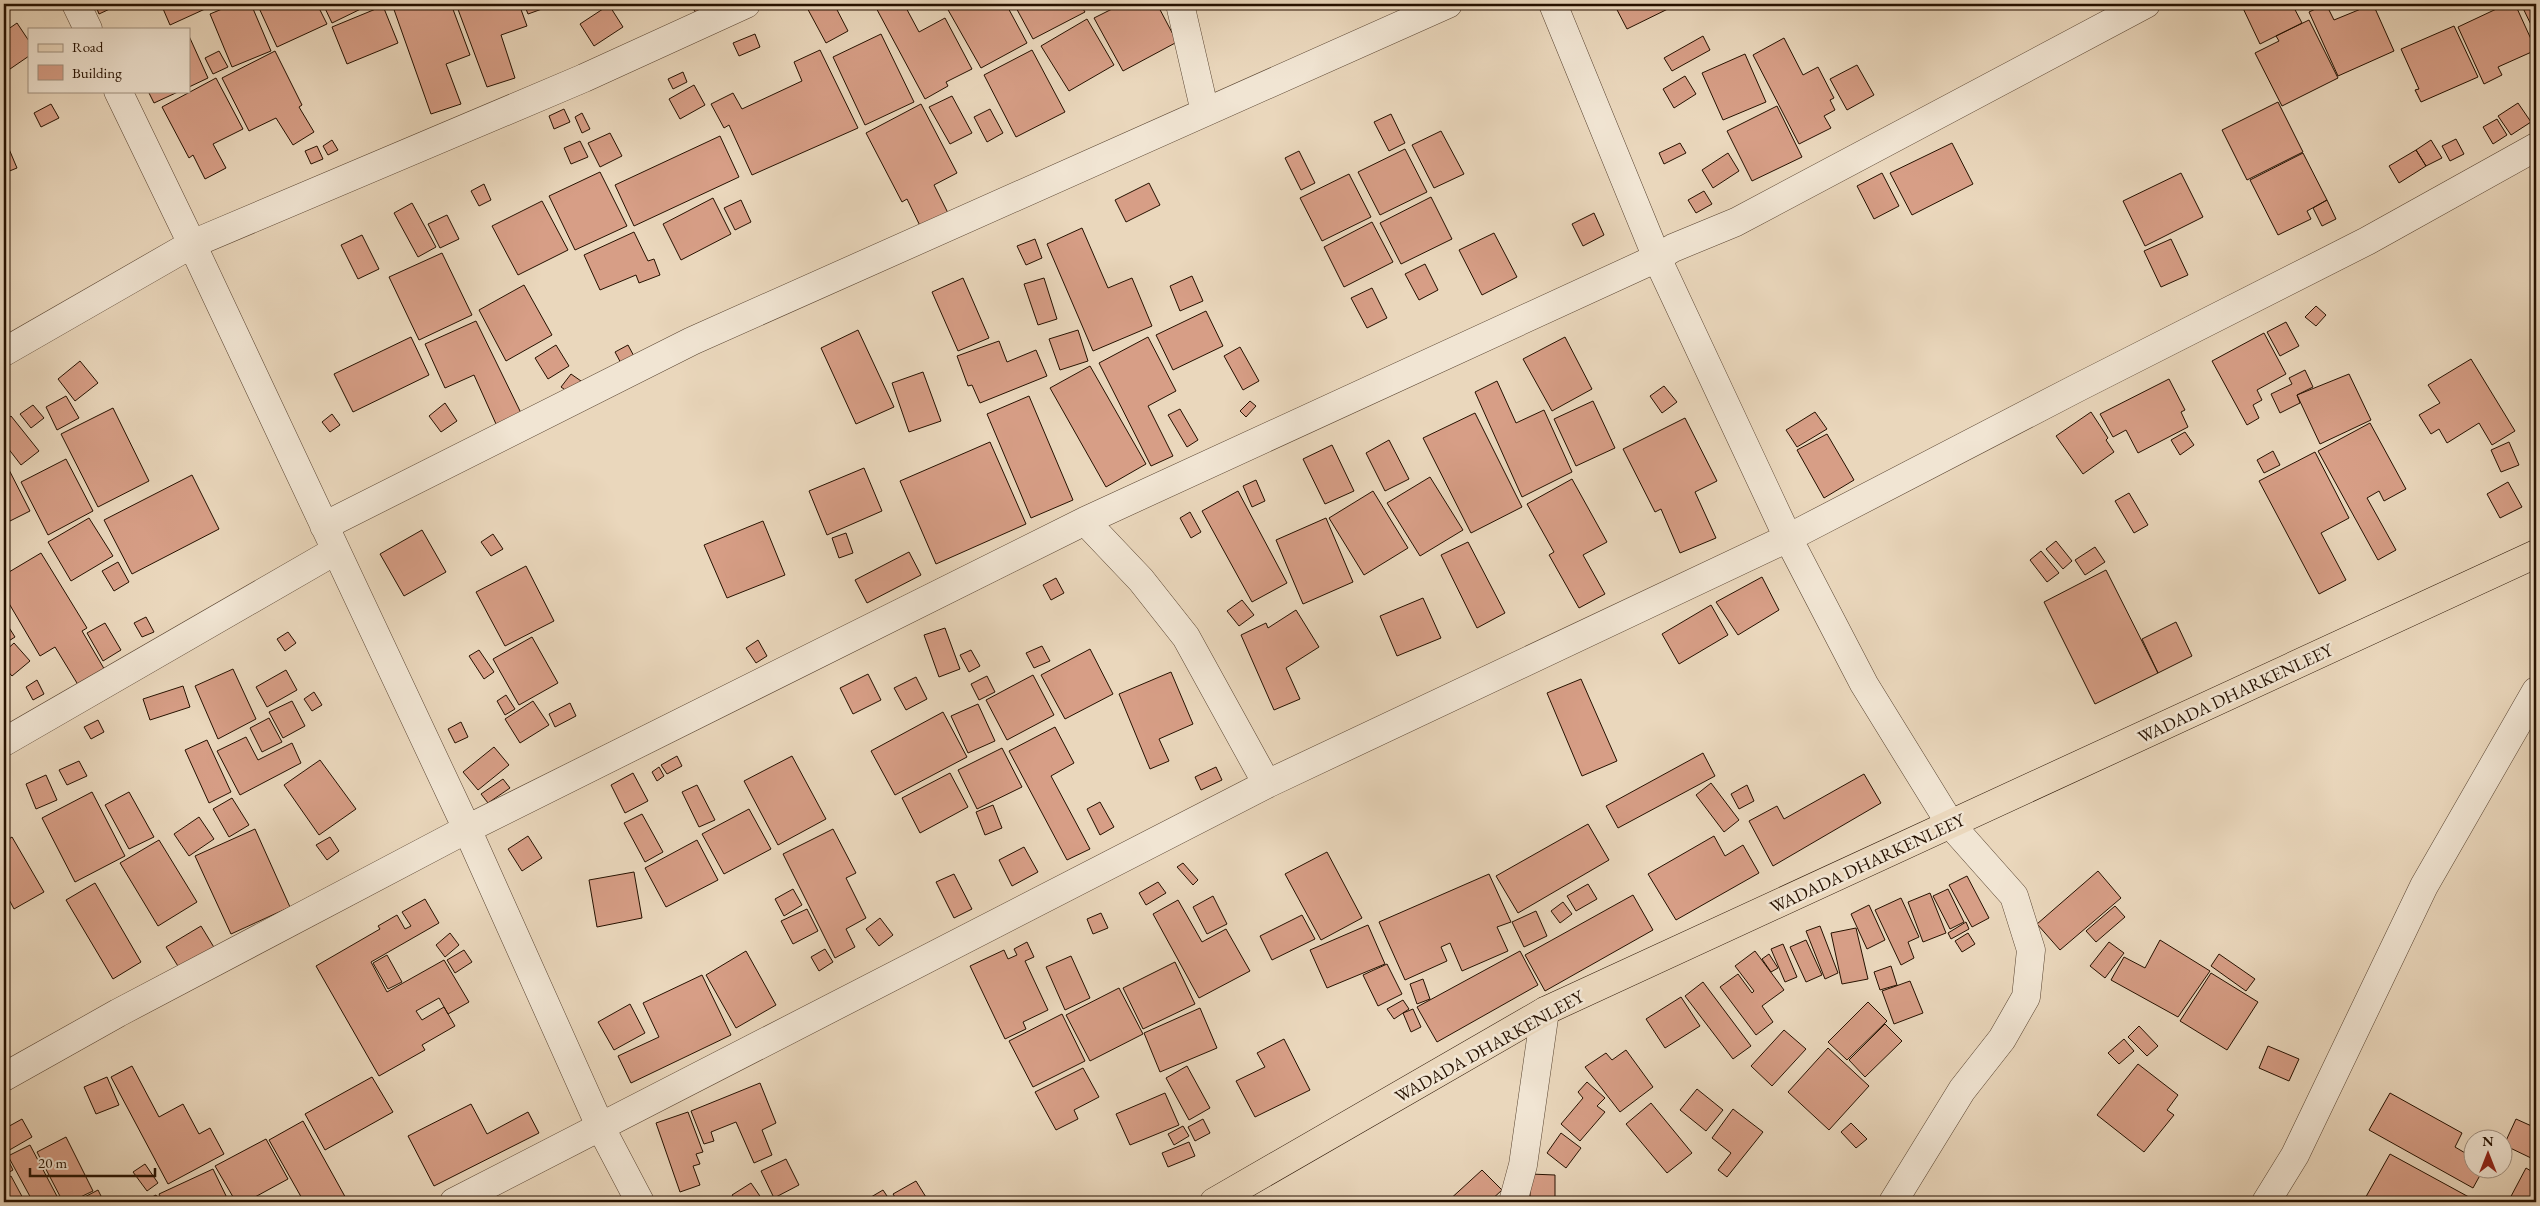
<svg xmlns="http://www.w3.org/2000/svg" width="2540" height="1206" font-family="'EB Garamond',serif">
<rect width="100%" height="100%" fill="#ead7bc"/>
<filter id="stains"><feTurbulence type="fractalNoise" baseFrequency=".004" numOctaves="4"/><feColorMatrix values="0 0 0 0 .2 0 0 0 0 .09 0 0 0 0 .02 0 0 0 .5 -.17"/></filter>
<radialGradient id="worn" r=".72"><stop offset=".6" stop-color="#630" stop-opacity="0"/><stop offset="1" stop-color="#630" stop-opacity=".3"/></radialGradient>
<path fill="#d79e86" stroke="#261100" d="M95 4H113L114 7 99 14Z
M161 4H216L170 25Z
M234 4H251L271 51 232 67 210 14Z
M268 4H317L327 24 277 47 259 8Z
M323 4H371L332 23Z
M392 4H451L470 55 446 64 461 104 431 114Z
M456 4H519L527 26 501 35 515 78 487 87Z
M524 4H540L542 9 528 14Z
M690 4H712L696 13Z
M805 4H834L848 31 826 43Z
M874 4H904L919 32 945 18 972 69 946 82 948 86 925 99Z
M955 4H1006L1027 43 981 68 947 8Z
M1014 4H1080L1085 12 1033 39Z
M1122 4H1157L1177 42 1123 71 1094 18Z
M1614 4H1678L1627 29Z
M2241 4H2292L2302 23 2260 44Z
M2326 4 2334 20 2373 4 2394 51 2338 76 2309 12Z
M2507 4H2515L2536 50 2498 67 2502 75 2484 84 2458 27Z
M2521 4H2536V35Z
M609 5 623 27 594 46 580 24Z
M383 6 398 43 347 64 332 27Z
M1087 19 1114 65 1069 91 1041 46Z
M2309 20 2338 78 2282 106 2255 53 2279 41 2276 36Z
M17 23 29 41V56L10 69 4 61V32Z
M2454 26 2478 77 2421 102 2415 90 2419 89 2401 49Z
M755 34 760 47 739 56 733 43Z
M881 34 914 102 865 125 833 57Z
M189 36 208 78 189 87Z
M1703 36 1710 50 1672 71 1664 58Z
M1784 38 1803 75 1818 67 1834 98 1830 100 1835 110 1824 116 1831 128 1799 144 1753 55Z
M820 50 858 128 752 175 729 125 724 128 711 104 733 93 742 109 802 81 794 62Z
M1032 50 1065 112 1016 137 984 75Z
M219 51 228 67 213 74 205 58Z
M275 51 302 105 299 107 314 132 293 145 276 118 249 131 222 78Z
M1745 54 1766 102 1723 120 1702 73Z
M1857 65 1874 95 1847 110 1830 79Z
M683 72 687 82 673 89 668 79Z
M1685 76 1696 94 1674 108 1663 89Z
M216 78 243 129 213 144 226 168 205 179 193 155 189 158 162 107Z
M694 85 705 105 680 119 669 99Z
M148 91H180L154 103Z
M952 96 972 133 950 144 929 107Z
M2278 102 2303 152 2247 180 2222 130Z
M2518 103 2531 122 2511 135 2498 116Z
M51 104 59 118 41 127 34 113Z
M921 104 957 173 934 185 951 219 923 232 907 199 902 202 866 133Z
M1777 106 1802 157 1752 181 1727 131Z
M564 109 570 122 554 129 549 116Z
M990 109 1003 133 987 142 974 117Z
M582 113 590 129 582 133 575 117Z
M1391 114 1405 143 1389 151 1374 122Z
M2497 119 2507 135 2493 144 2483 127Z
M1441 131 1464 174 1434 188 1412 145Z
M610 133 622 156 600 167 588 143Z
M720 136 739 177 634 226 615 185Z
M2456 139 2464 154 2450 161 2442 146Z
M332 140 338 150 328 155 323 146Z
M2431 140 2442 158 2426 166 2416 150Z
M580 141 588 157 571 164 564 148Z
M1680 143 1686 153 1664 164 1659 153Z
M1952 143 1973 184 1912 215 1890 173Z
M317 146 323 159 311 164 305 151Z
M9 149 17 168 7 172 4 164V151Z
M1405 149 1427 192 1380 215 1358 172Z
M2416 150 2426 166 2399 183 2389 166Z
M1299 151 1315 183 1301 190 1285 158Z
M1728 153 1739 171 1713 188 1702 170Z
M2303 153 2327 200 2307 211 2311 219 2278 235 2250 180Z
M600 172 627 226 575 250 549 196Z
M1882 173 1899 206 1874 219 1857 186Z
M2181 173 2203 217 2145 246 2123 201Z
M1349 174 1371 217 1322 241 1300 198Z
M1149 183 1160 205 1126 222 1115 200Z
M484 184 491 200 479 206 471 191Z
M1704 191 1712 204 1696 213 1688 200Z
M1431 197 1452 239 1401 264 1380 223Z
M713 198 731 234 681 260 663 224Z
M741 200 751 222 735 230 724 208Z
M2327 200 2336 219 2322 226 2313 208Z
M542 201 568 250 518 275 492 226Z
M412 203 436 247 418 257 394 213Z
M1594 213 1604 235 1583 246 1572 224Z
M447 215 459 239 440 248 428 224Z
M1372 222 1393 262 1344 287 1324 247Z
M1082 228 1108 288 1132 278 1152 326 1093 351 1047 244Z
M634 232 648 261 654 259 660 275 639 283 636 275 600 290 584 255Z
M1494 233 1517 277 1482 295 1459 250Z
M362 235 379 269 358 279 341 245Z
M1035 239 1042 258 1026 265 1017 246Z
M2171 239 2188 275 2161 287 2144 251Z
M442 253 472 315 419 340 389 277Z
M1425 264 1438 290 1419 300 1405 274Z
M1192 276 1203 301 1180 311 1170 286Z
M963 278 989 338 958 351 932 292Z
M1044 278 1057 319 1038 325 1024 284Z
M524 285 552 335 506 361 479 310Z
M1372 288 1387 318 1367 328 1351 298Z
M2316 306 2326 315 2316 326 2305 317Z
M1206 311 1223 346 1173 370 1156 335Z
M476 321 521 413 496 424 474 375 445 388 425 344Z
M2286 322 2299 346 2280 356 2267 332Z
M858 330 894 407 856 424 821 348Z
M1078 330 1088 361 1060 370 1049 339Z
M2264 333 2286 374 2257 390 2262 400 2253 405 2259 418 2247 425 2212 361Z
M411 337 429 375 353 412 334 374Z
M1148 337 1176 391 1148 406 1173 456 1151 466 1099 363Z
M1565 337 1592 389 1552 411 1523 359Z
M999 341 1007 362 1036 350 1047 376 980 403 972 385 968 386 957 356Z
M556 345 569 366 548 379 535 358Z
M628 345 636 360 623 367 615 352Z
M1240 347 1259 381 1243 390 1224 356Z
M2471 359 2515 431 2492 445 2479 423 2447 443 2439 429 2431 434 2419 415 2440 403 2428 385Z
M80 361 98 383 75 401 58 379Z
M1090 366 1146 464 1106 487 1050 388Z
M2305 370 2313 387 2297 395 2300 403 2280 413 2271 394 2292 384 2289 378Z
M923 372 941 421 909 432 892 383Z
M571 374 581 381 571 394 561 387Z
M2349 374 2371 420 2320 444 2297 395Z
M2169 379 2185 410 2181 412 2188 427 2138 453 2126 430 2113 437 2100 414Z
M1497 381 1516 423 1544 410 1572 472 1522 497 1475 392Z
M1664 386 1677 402 1662 413 1650 396Z
M66 396 79 418 57 430 46 407Z
M1029 396 1073 500 1031 518 987 414Z
M1250 401 1256 406 1246 417 1240 411Z
M1593 401 1615 448 1576 466 1554 419Z
M445 403 457 421 441 432 429 416Z
M33 405 44 418 31 428 20 414Z
M113 408 149 481 98 507 61 434Z
M1180 409 1198 440 1187 447 1168 415Z
M1815 412 1827 429 1797 447 1786 430Z
M2091 412 2108 438 2106 440 2114 452 2083 474 2056 436Z
M1475 413 1522 507 1471 533 1423 438Z
M332 414 340 425 330 432 322 422Z
M11 416 39 451 21 465 4 443V422Z
M1685 418 1717 481 1695 492 1716 538 1680 553 1661 509 1655 512 1623 449Z
M2370 423 2406 489 2384 501 2379 491 2367 498 2396 550 2378 560 2318 451Z
M2185 432 2194 445 2180 455 2171 440Z
M1827 434 1854 480 1824 498 1797 450Z
M1389 440 1409 479 1385 491 1366 453Z
M990 442 1026 524 936 564 900 481Z
M2509 442 2519 465 2501 472 2491 450Z
M1332 445 1354 491 1325 504 1303 459Z
M2273 451 2280 465 2264 473 2257 460Z
M2315 452 2349 518 2321 533 2346 580 2319 594 2259 481Z
M66 459 93 511 48 535 21 482Z
M4 460 30 511 4 524Z
M864 468 882 511 827 535 809 491Z
M192 475 219 529 132 574 104 520Z
M1430 477 1463 530 1420 556 1387 503Z
M1572 479 1607 542 1583 555 1605 594 1579 608 1549 555 1554 552 1527 504Z
M1256 480 1265 501 1252 507 1243 486Z
M2508 482 2522 507 2500 518 2487 494Z
M1238 491 1287 583 1252 602 1202 511Z
M1373 491 1408 548 1364 575 1329 518Z
M2129 493 2148 525 2134 533 2115 501Z
M1190 512 1201 532 1191 538 1180 518Z
M89 518 113 556 71 581 48 542Z
M1326 518 1353 582 1303 604 1276 540Z
M763 521 785 575 727 598 704 545Z
M422 530 446 572 404 596 380 554Z
M846 533 853 553 839 558 832 538Z
M493 534 503 549 491 556 481 542Z
M2056 541 2072 561 2063 569 2046 549Z
M1468 542 1505 613 1477 628 1441 555Z
M2095 547 2105 562 2085 575 2075 560Z
M2041 551 2059 573 2047 582 2030 560Z
M909 552 921 575 867 603 855 580Z
M41 553 87 628 82 631 106 672 80 688 55 647 40 656 4 595V575Z
M118 562 129 582 114 591 102 571Z
M526 566 554 621 505 646 476 592Z
M2106 570 2158 673 2095 704 2044 602Z
M1762 577 1779 610 1738 635 1716 602Z
M1056 578 1064 593 1051 600 1043 585Z
M1423 598 1441 638 1397 656 1380 616Z
M1242 600 1254 615 1239 626 1227 611Z
M1711 605 1728 635 1679 664 1662 634Z
M1296 610 1319 647 1286 668 1300 699 1274 710 1241 635 1266 623 1268 628Z
M146 617 154 632 142 637 134 623Z
M2176 622 2192 656 2158 673 2142 639Z
M105 623 121 650 103 661 87 633Z
M8 626 15 637 4 644V629Z
M945 628 960 669 939 677 924 635Z
M288 632 296 643 285 651 277 639Z
M532 637 558 683 519 705 493 659Z
M758 640 767 656 756 663 746 648Z
M14 643 30 661 12 676 4 667V652Z
M1042 646 1050 661 1034 668 1026 653Z
M1090 649 1113 694 1065 719 1041 675Z
M479 650 494 672 484 679 469 656Z
M971 650 980 666 969 672 960 655Z
M233 669 256 719 218 739 195 686Z
M286 670 297 690 267 707 256 687Z
M1171 672 1193 724 1159 739 1169 761 1150 769 1119 694Z
M868 674 881 700 853 714 840 688Z
M1033 675 1054 715 1007 740 986 700Z
M987 676 995 692 979 700 971 684Z
M916 677 927 699 906 710 894 688Z
M1581 679 1617 761 1582 776 1547 693Z
M37 680 44 694 33 700 26 687Z
M183 686 190 707 150 720 143 699Z
M314 692 322 705 312 711 304 699Z
M506 695 515 709 505 715 497 701Z
M292 701 305 726 283 738 269 712Z
M533 701 549 725 520 743 505 719Z
M570 703 576 716 555 727 549 714Z
M978 704 995 741 968 753 951 716Z
M943 712 967 757 895 795 871 751Z
M269 718 282 742 262 752 250 728Z
M98 720 104 732 91 739 84 727Z
M461 722 468 737 455 743 448 729Z
M1055 727 1074 763 1051 776 1090 849 1067 860 1009 751Z
M246 737 258 760 292 743 301 763 240 795 217 751Z
M207 740 231 792 209 803 185 750Z
M494 747 509 765 478 790 463 772Z
M1002 748 1022 787 977 809 958 770Z
M1703 753 1715 776 1618 828 1606 806Z
M677 756 682 766 667 774 661 765Z
M792 756 826 819 778 845 744 781Z
M320 760 356 809 319 835 284 785Z
M79 761 87 776 67 785 59 770Z
M659 767 664 776 657 781 652 772Z
M1216 767 1222 780 1201 790 1195 777Z
M633 773 648 801 625 813 611 785Z
M950 773 968 807 920 833 902 798Z
M1864 774 1881 803 1773 866 1749 821 1777 806 1784 819Z
M46 775 57 800 36 809 26 784Z
M503 779 510 788 488 803 481 794Z
M1711 783 1739 820 1724 832 1696 795Z
M697 785 715 820 699 827 682 792Z
M1747 785 1754 801 1739 809 1731 794Z
M92 792 125 856 75 882 42 818Z
M129 792 154 837 129 849 105 805Z
M232 798 249 825 229 837 213 809Z
M1100 802 1114 827 1100 835 1087 809Z
M993 805 1002 828 985 835 976 812Z
M749 809 771 849 724 874 702 834Z
M642 814 663 852 645 862 624 823Z
M199 817 214 839 189 856 174 834Z
M1588 824 1609 860 1518 913 1496 876Z
M255 829 290 907 231 934 195 856Z
M833 829 856 873 846 878 866 918 846 929 855 947 835 958 783 854Z
M528 836 542 858 522 871 508 849Z
M1714 836 1725 856 1743 845 1759 873 1676 920 1648 874Z
M12 837 44 892 14 909 4 890V842Z
M330 837 339 851 327 860 316 845Z
M159 840 197 902 158 926 120 863Z
M697 840 718 880 666 907 645 868Z
M1024 847 1038 872 1012 886 999 860Z
M1327 852 1362 918 1321 940 1285 874Z
M1183 863 1198 880 1193 885 1177 867Z
M2098 871 2121 898 2060 950 2037 924Z
M634 872 642 918 597 927 589 880Z
M954 874 972 909 954 918 936 882Z
M1489 874 1511 922 1497 927 1508 951 1462 971 1450 943 1441 947 1447 961 1405 980 1379 922Z
M1967 876 1989 918 1972 927 1949 885Z
M1158 882 1166 893 1146 905 1139 893Z
M95 883 141 962 113 979 66 900Z
M1588 884 1597 899 1576 911 1567 896Z
M793 889 802 905 784 916 775 899Z
M1948 889 1964 922 1950 929 1933 896Z
M1930 893 1946 933 1923 942 1908 902Z
M1633 895 1653 930 1545 991 1525 955Z
M1213 896 1227 924 1207 934 1193 907Z
M1901 898 1919 937 1908 942 1914 958 1901 965 1875 910Z
M425 899 439 923 371 962 387 992 444 960 469 1002 448 1014 439 998 416 1011 422 1020 444 1007 455 1026 422 1045 425 1050 379 1076 316 966 380 929 378 926 397 915 405 929 411 926 402 912Z
M1178 900 1202 942 1226 929 1250 971 1199 998 1153 914Z
M1563 902 1572 914 1560 923 1551 911Z
M1869 905 1885 940 1867 949 1851 914Z
M2115 906 2125 917 2096 942 2086 931Z
M807 909 818 931 793 944 781 921Z
M1536 911 1547 936 1524 947 1512 922Z
M1101 913 1108 928 1093 934 1087 919Z
M1302 915 1315 939 1272 960 1260 936Z
M880 918 893 935 879 946 866 929Z
M1966 922 1969 929 1951 939 1948 933Z
M1368 925 1385 964 1327 988 1310 950Z
M201 926 215 949 181 971 166 947Z
M1820 926 1838 973 1825 979 1806 931Z
M1856 928 1868 979 1842 984 1831 933Z
M450 933 459 945 445 957 436 945Z
M1968 933 1975 944 1962 952 1955 941Z
M1806 940 1822 975 1806 982 1790 947Z
M2160 940 2210 971 2178 1017 2111 980 2124 957 2145 968Z
M1027 942 1034 957 1025 961 1048 1010 1023 1022 1026 1029 1005 1039 970 966 1004 950 1008 959 1017 955 1014 949Z
M2109 942 2124 953 2105 978 2090 966Z
M1783 944 1797 977 1785 982 1771 949Z
M825 949 833 962 819 971 811 957Z
M464 950 472 962 455 973 447 960Z
M746 951 776 1005 736 1028 706 975Z
M1520 951 1538 985 1437 1042 1417 1007Z
M1755 951 1784 990 1762 1006 1773 1022 1756 1035 1720 987 1738 974 1752 993 1754 991 1735 966Z
M1769 954 1778 968 1771 972 1762 959Z
M2219 954 2255 979 2246 991 2211 966Z
M387 955 402 982 388 989 373 963Z
M1071 956 1090 998 1065 1010 1046 967Z
M1175 962 1195 1004 1143 1029 1123 988Z
M1387 964 1402 994 1378 1006 1363 975Z
M1891 966 1897 985 1880 990 1874 972Z
M2211 973 2258 1002 2227 1050 2180 1021Z
M702 975 731 1035 631 1083 618 1056 659 1037 643 1003Z
M1423 979 1430 999 1417 1004 1410 984Z
M1910 981 1923 1013 1894 1024 1882 991Z
M1703 982 1751 1046 1733 1059 1685 996Z
M1119 988 1143 1034 1090 1061 1066 1015Z
M1681 997 1700 1026 1665 1048 1646 1019Z
M1403 1000 1409 1009 1394 1019 1387 1009Z
M1868 1002 1887 1021 1847 1060 1828 1042Z
M630 1004 645 1033 614 1050 598 1022Z
M1200 1008 1217 1048 1160 1072 1144 1033Z
M1413 1009 1421 1027 1411 1032 1403 1013Z
M1062 1014 1085 1061 1033 1087 1009 1041Z
M1885 1024 1902 1041 1865 1077 1849 1060Z
M2139 1026 2158 1046 2147 1056 2128 1037Z
M1784 1030 1806 1049 1772 1086 1751 1066Z
M1284 1039 1310 1090 1255 1117 1236 1081 1265 1067 1257 1053Z
M2124 1039 2134 1051 2119 1064 2108 1053Z
M2268 1046 2299 1059 2289 1081 2259 1068Z
M1828 1048 1869 1086 1829 1130 1788 1092Z
M1626 1050 1653 1087 1620 1112 1585 1067 1606 1053 1612 1060Z
M2138 1064 2178 1095 2167 1110 2174 1115 2144 1152 2097 1115Z
M132 1066 159 1117 183 1104 199 1134 210 1128 224 1154 168 1184 111 1077Z
M1187 1066 1210 1108 1189 1120 1166 1078Z
M1083 1068 1099 1097 1074 1110 1078 1119 1056 1130 1035 1092Z
M107 1077 119 1105 96 1114 84 1087Z
M372 1077 393 1112 325 1150 305 1114Z
M1587 1082 1605 1098 1597 1106 1605 1112 1580 1141 1561 1124 1583 1098 1578 1092Z
M760 1083 776 1123 762 1130 772 1155 754 1163 736 1122 711 1132 714 1141 704 1144 691 1111Z
M1697 1089 1723 1110 1706 1131 1680 1110Z
M1165 1093 1179 1125 1130 1145 1116 1114Z
M2390 1093 2462 1133 2455 1147 2472 1157V1168H2484L2473 1188 2369 1130Z
M1651 1103 1692 1153 1667 1173 1626 1124Z
M471 1104 487 1134 528 1112 539 1133 434 1186 408 1136Z
M1733 1109 1763 1132 1727 1177 1718 1170 1731 1153 1712 1138Z
M688 1112 703 1152 696 1154 700 1164 693 1166 700 1185 680 1192 656 1123Z
M22 1119 32 1137 6 1152 4 1148V1129Z
M1203 1119 1210 1133 1195 1141 1188 1127Z
M2516 1119 2536 1128V1147L2531 1158 2504 1145Z
M303 1121 348 1202H304L269 1140Z
M1851 1123 1867 1139 1856 1148 1841 1132Z
M1183 1126 1189 1136 1174 1145 1168 1134Z
M1561 1133 1581 1148 1566 1168 1547 1153Z
M66 1137 93 1191 70 1202H63L37 1152Z
M266 1139 288 1179 255 1197 258 1202H236L215 1166Z
M1189 1142 1195 1156 1168 1167 1162 1153Z
M30 1145 60 1202H33L8 1156Z
M4 1152 13 1170 4 1175Z
M2390 1154 2478 1202H2363Z
M786 1159 799 1185 774 1198 761 1171Z
M145 1164 158 1183 147 1191 133 1172Z
M2526 1168 2536 1174V1202H2508Z
M213 1169 229 1202H163L159 1194Z
M1482 1170 1502 1190 1489 1202H1447Z
M1530 1174 1555 1175V1202H1530Z
M11 1176 25 1202H4V1180Z
M916 1181 929 1202H898L893 1194Z
M751 1183 764 1202H737L732 1195Z
M98 1190 104 1202H75Z
M883 1190 891 1202H867L866 1200Z
M156 1195 160 1202H142Z"/>
<g fill="none" stroke-linecap="round" stroke-linejoin="round">
<g stroke="#57422f" stroke-width="29">
<path id="minor" d="M76 4 88 29
M1180 4 1205 112
M1553 4 1657 258 1788 538 1864 684 1951 825 2014 896 2031 950 2026 997 2002 1039 1962 1090 1893 1202
M118 91 192 244 467 829 600 1126 640 1202
M4 352 192 244 584 78 746 4
M1085 521 1141 580 1186 637 1267 784
M324 526 692 341 1448 4
M4 742 335 551
M4 1077 118 1013 467 829 1085 521 1657 258 1673 248 1736 222 2146 4
M454 1202 1267 784 1788 538 2079 387 2367 241 2536 147
M1513 1202 1523 1165 1545 1011
M2266 1202 2295 1155 2424 886 2536 691"/>
</g>
<g stroke="#261100" stroke-width="29">
<path id="major" d="M1214 1202 1545 1011 2536 554"/>
</g>
<use href="#minor" stroke="#f1e5d3" stroke-width="28"/>
<use href="#major" stroke="#ead7bc" stroke-width="28"/>
</g>
<g text-anchor="middle" dominant-baseline="central" stroke-width="5" stroke-linejoin="round" paint-order="stroke">
<g font-size="18" fill="#261100" stroke="#f1e5d3">
<text transform="translate(2235 693) rotate(-25)">WADADA DHARKENLEEY</text>
<text transform="translate(1867 863) rotate(-25)">WADADA DHARKENLEEY</text>
<text transform="translate(1489 1046) rotate(-29)">WADADA DHARKENLEEY</text>
</g>
</g>
<rect width="2540" height="1206" fill="none" stroke="#ead7bc" stroke-width="20"/>
<rect x="5" y="5" width="2530" height="1196" fill="none" stroke="#261100" stroke-width="2.5"/>
<rect x="10" y="10" width="2520" height="1186" fill="none" stroke="#261100"/>
<rect x="28" y="28" width="162" height="65" fill="#f1e5d3" stroke="#a0907f"/>
<rect x="38" y="44" width="25" height="8" fill="#ead7bc" stroke="#a0907f"/>
<text x="72" y="52" font-size="15" fill="#261100">Road</text>
<rect x="38" y="65" width="25" height="15" fill="#d79e86" stroke="#a0907f"/>
<text x="72" y="78" font-size="15" fill="#261100">Building</text>
<g transform="translate(2488 1154)"><circle r="24" fill="#f1e5d3" stroke="#a0907f"/>
<path d="M0-4L9 19L0 12L-9 19Z" fill="#8f2418"/>
<text y="-8" font-size="14" font-weight="bold" text-anchor="middle" fill="#261100">N</text>
</g>
<path d="M30 1168v8h125v-8" fill="none" stroke="#261100" stroke-width="2.5"/>
<text x="38" y="1168" font-size="15" fill="#261100" stroke="#f1e5d3" stroke-width="4" paint-order="stroke">20 m</text>
<rect width="100%" height="100%" filter="url(#stains)"/>
<rect width="100%" height="100%" fill="url(#worn)"/>
</svg>
